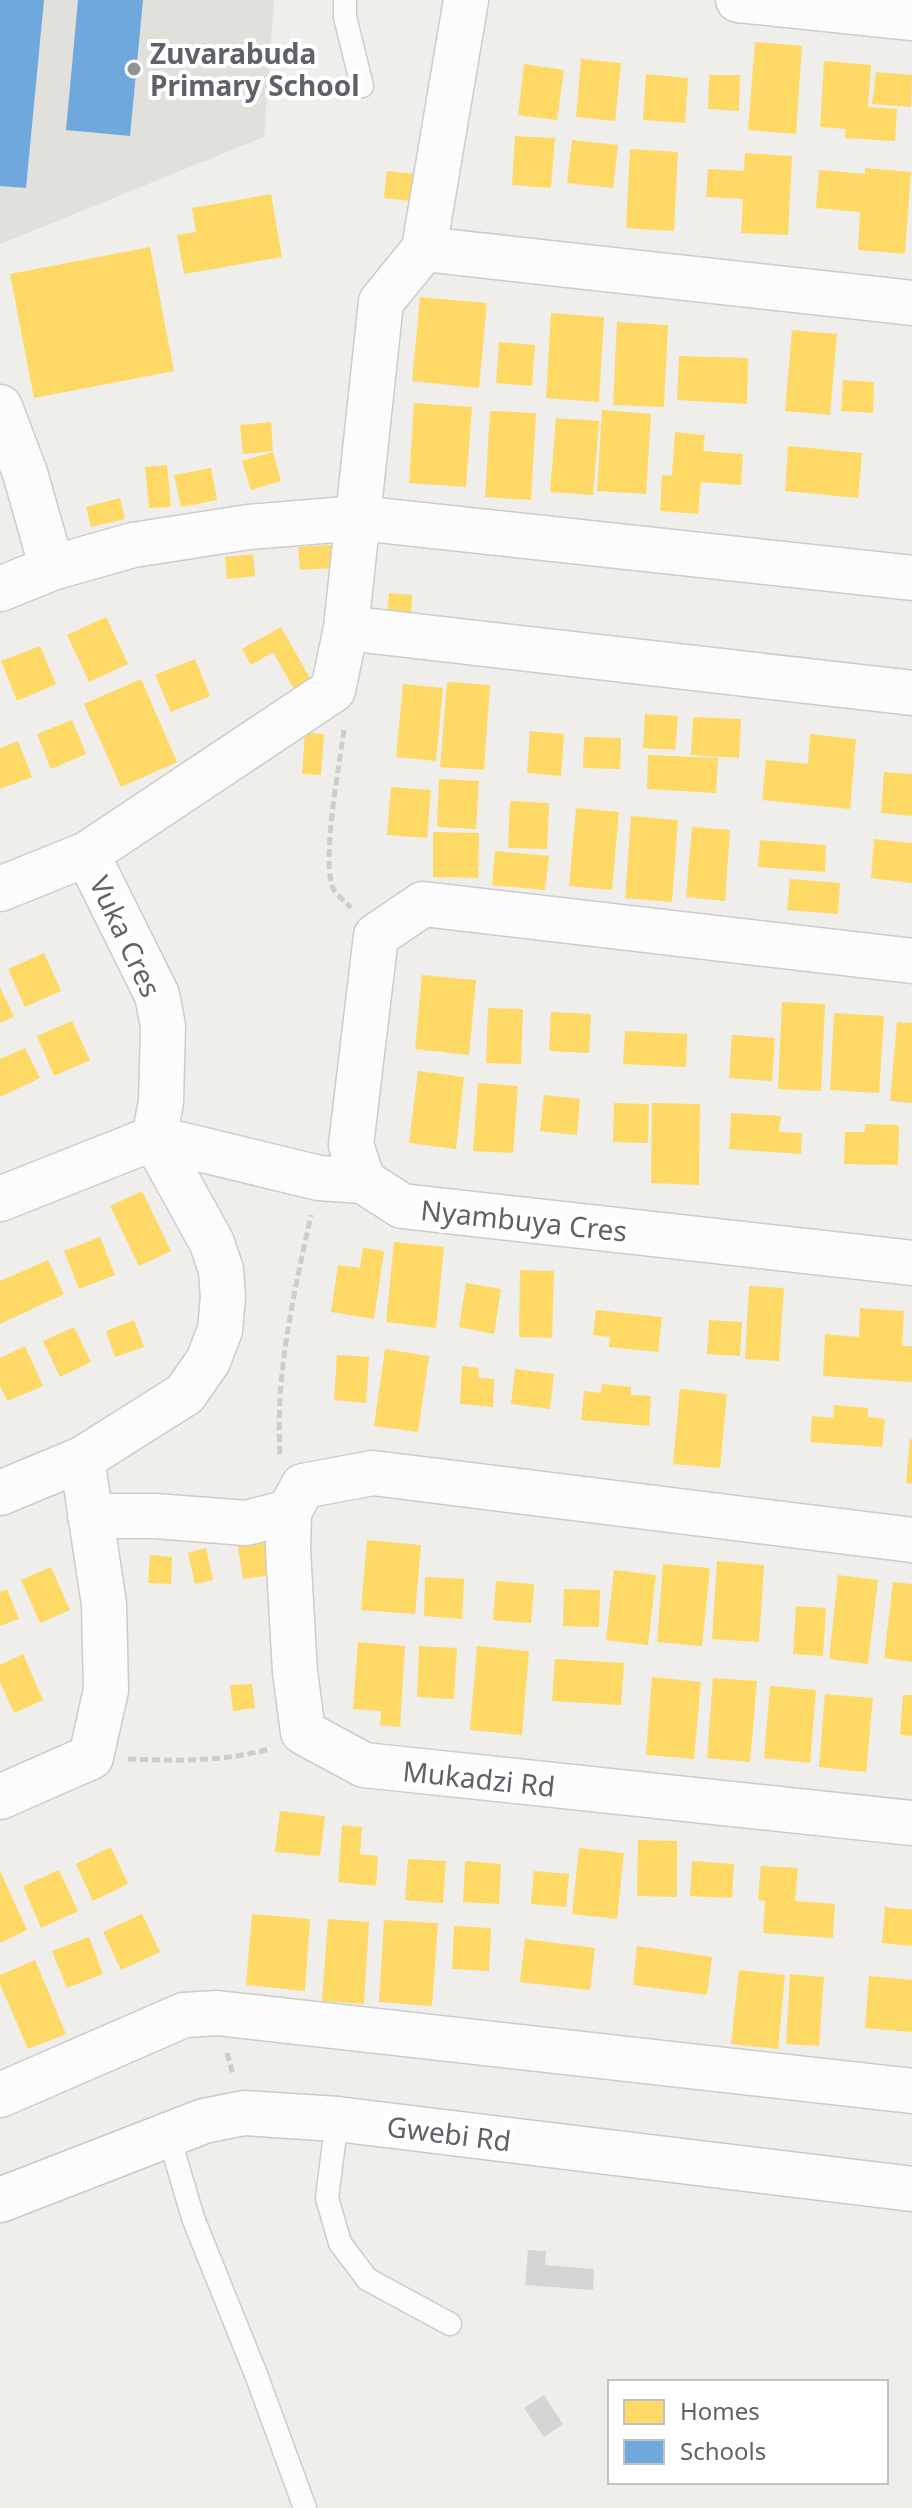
<svg xmlns="http://www.w3.org/2000/svg" width="912" height="2508" font-family="'Noto Sans',sans-serif">
<rect width="100%" height="100%" fill="#efeeea"/>
<path fill="#e2e0da" d="M0 0H274L264 137 0 244Z"/>
<path fill="#ffd966" d="M755 42 802 46 796 134 748 130Z
M581 59 621 63 615 121 576 117Z
M824 61 871 65 868 107 897 109 895 141 845 138 846 129 820 127Z
M524 64 564 70 557 120 518 115Z
M876 72 912 75 911 107 872 104Z
M646 74 688 78 685 123 643 120Z
M709 75H740L739 111 708 109Z
M515 136 555 138 551 188 512 185Z
M572 140 618 145 613 188 567 183Z
M630 149 678 152 674 231 626 228Z
M745 153 792 156 788 235 741 233 743 199 706 197 708 169 744 171Z
M865 168 911 172 905 254 858 250 860 212 816 208 819 170 865 174Z
M387 171 414 174 411 201 384 198Z
M271 194 282 257 184 274 177 235 196 232 192 208Z
M150 247 174 371 34 398 10 274Z
M420 297 487 303 479 388 412 381Z
M551 313 604 317 599 402 546 398Z
M617 322 668 325 664 407 613 405Z
M792 330 837 334 830 415 785 411Z
M499 342 535 345 532 386 496 383Z
M679 356 748 358 747 404 677 400Z
M843 380 874 382 873 413 841 411Z
M414 403 472 407 466 487 409 483Z
M602 410 651 414 646 494 597 491Z
M490 411 536 413 531 500 485 497Z
M556 418 599 421 593 495 550 492Z
M271 422 273 451 243 454 240 425Z
M675 432 705 435 703 451 743 454 741 485 701 482 698 514 660 511 662 475 672 476Z
M788 446 862 453 858 498 785 491Z
M273 452 281 481 251 490 242 461Z
M167 465 171 507 149 508 145 467Z
M211 468 217 500 181 507 174 475Z
M120 498 125 519 91 527 86 507Z
M331 545 332 568 300 570 298 547Z
M253 554 255 576 227 579 225 557Z
M389 593 412 595 411 619 387 617Z
M106 617 128 664 89 682 67 635Z
M281 627 312 682 295 691 273 652 251 665 242 649Z
M40 646 56 684 17 701 1 661Z
M195 659 210 696 171 712 155 675Z
M141 679 177 762 121 787 84 704Z
M447 682 490 685 484 770 440 767Z
M403 684 443 688 436 761 396 757Z
M645 714 678 716 675 750 643 748Z
M693 717 741 719 739 758 691 755Z
M72 720 86 754 51 769 37 734Z
M530 731 564 734 561 776 527 773Z
M305 733 324 734 321 775 302 774Z
M810 734 856 739 850 809 762 800 766 760 808 764Z
M584 737 621 738 620 769 583 768Z
M18 741 32 777 0 789V748Z
M648 755 718 758 716 793 647 789Z
M884 772 912 774V816L881 813Z
M439 779 479 781 476 829 437 827Z
M391 787 431 790 427 838 387 835Z
M510 801 549 803 547 849 508 848Z
M576 808 619 812 612 890 569 886Z
M631 816 678 820 672 902 625 898Z
M692 827 730 830 725 901 686 897Z
M433 832 479 833 478 878 433 877Z
M874 839 912 843V883L871 878Z
M760 840 826 845 825 872 758 867Z
M495 851 549 856 545 890 492 885Z
M790 879 840 883 838 914 787 910Z
M44 953 61 991 25 1007 8 969Z
M422 975 476 980 469 1055 415 1049Z
M0 987 14 1017 0 1023Z
M782 1002 825 1004 821 1091 778 1089Z
M488 1008 523 1009 521 1064 486 1063Z
M551 1012 591 1014 589 1053 549 1051Z
M834 1013 884 1016 879 1093 830 1090Z
M72 1021 90 1060 54 1076 37 1036Z
M897 1022 912 1023V1103L890 1101Z
M625 1031 687 1034 686 1067 623 1064Z
M732 1035 775 1038 772 1081 729 1078Z
M25 1048 40 1078 0 1097V1059Z
M418 1071 464 1077 456 1149 409 1143Z
M478 1083 518 1086 513 1153 473 1151Z
M544 1095 580 1099 577 1135 540 1131Z
M614 1103 649 1104 648 1143 613 1142Z
M652 1103 700 1104 699 1185 651 1183Z
M731 1113 781 1116 779 1132 802 1133 801 1154 729 1149Z
M865 1124 899 1125 898 1165 844 1164 845 1132H865Z
M142 1191 171 1251 139 1266 110 1206Z
M100 1237 115 1275 79 1289 64 1251Z
M394 1242 444 1247 436 1328 386 1322Z
M363 1248 384 1251 374 1319 331 1312 338 1265 360 1268Z
M48 1260 64 1294 0 1324V1281Z
M520 1270 554 1271 552 1338 519 1337Z
M466 1283 501 1289 494 1334 459 1327Z
M749 1286 784 1288 779 1361 745 1359Z
M860 1308 904 1311 902 1346H912V1382L823 1376 825 1334 859 1337Z
M596 1310 662 1317 658 1352 609 1347 610 1337 593 1335Z
M134 1320 144 1347 115 1357 106 1331Z
M709 1320 742 1322 740 1356 707 1354Z
M74 1327 91 1362 60 1377 43 1341Z
M25 1346 43 1386 7 1401 0 1385V1358Z
M385 1349 429 1356 418 1432 374 1426Z
M337 1355 369 1357 366 1403 334 1400Z
M462 1366 479 1368 478 1378 494 1379 493 1407 460 1404Z
M515 1369 554 1374 550 1409 511 1404Z
M602 1384 631 1387V1395L651 1396 649 1426 581 1420 584 1391 601 1393Z
M680 1389 727 1394 720 1468 673 1464Z
M834 1405 868 1408V1417L885 1419 882 1447 810 1442 812 1416 833 1418Z
M910 1439H912V1484L906 1483Z
M264 1530 271 1575 243 1579 236 1534Z
M367 1540 421 1545 415 1614 361 1610Z
M206 1548 213 1580 195 1584 188 1553Z
M150 1555 172 1557 171 1584 148 1583Z
M717 1561 764 1565 759 1642 712 1639Z
M663 1564 710 1568 702 1646 657 1642Z
M51 1567 70 1610 40 1623 21 1580Z
M614 1570 656 1575 648 1645 606 1640Z
M838 1575 878 1580 868 1664 829 1659Z
M425 1577 464 1579 462 1619 424 1616Z
M496 1581 534 1584 531 1623 493 1620Z
M893 1582 912 1584V1662L884 1658Z
M7 1589 19 1619 0 1626V1592Z
M564 1589 600 1590 599 1627 563 1626Z
M796 1606 826 1608 823 1656 793 1654Z
M358 1642 405 1646 400 1727 380 1725 381 1711 353 1709Z
M419 1646 457 1648 454 1699 417 1697Z
M477 1646 529 1651 522 1735 470 1730Z
M23 1654 43 1700 14 1713 0 1682V1665Z
M555 1659 624 1663 621 1705 552 1701Z
M652 1677 701 1682 694 1759 646 1755Z
M713 1678 757 1681 750 1762 707 1758Z
M252 1684 255 1708 233 1711 230 1685Z
M770 1686 816 1690 810 1763 764 1758Z
M825 1694 873 1698 866 1772 819 1767Z
M903 1695H912V1736L900 1735Z
M280 1811 325 1816 320 1856 275 1852Z
M342 1825 362 1827 360 1854 378 1856 376 1886 338 1882Z
M638 1840 677 1841V1897L637 1896Z
M111 1847 128 1884 93 1901 76 1864Z
M579 1848 624 1853 617 1919 572 1914Z
M408 1859 446 1861 443 1903 405 1900Z
M465 1861 501 1864 499 1904 463 1902Z
M692 1861 734 1864 732 1898 690 1896Z
M761 1866 798 1868 795 1901 835 1904 833 1938 763 1933 765 1901 758 1900Z
M59 1870 78 1911 41 1928 23 1886Z
M0 1871 27 1930 0 1943Z
M534 1871 569 1874 566 1907 531 1904Z
M885 1907 912 1910V1946L882 1943Z
M142 1914 160 1952 121 1970 103 1932Z
M252 1914 310 1919 305 1991 246 1985Z
M328 1919 369 1922 364 2004 322 2001Z
M384 1920 438 1923 432 2006 379 2002Z
M454 1926 491 1928 489 1971 452 1969Z
M89 1937 103 1974 67 1988 52 1951Z
M525 1939 595 1948 590 1990 520 1982Z
M637 1946 712 1957 707 1995 633 1985Z
M35 1960 66 2034 28 2049 0 1984V1975Z
M739 1970 785 1975 778 2049 731 2044Z
M790 1974 824 1977 819 2046 786 2044Z
M869 1976 912 1980V2032L865 2028Z"/>
<path fill="#6fa8dc" d="M0 0H44L26 188 0 186Z
M78 0H143L130 136 66 130Z"/>
<path fill="#d6d5d3" d="M528 2250 546 2251 545 2265 594 2269 593 2290 525 2285Z
M544 2395 563 2424 544 2437 524 2408Z"/>
<g fill="none" stroke-linecap="round" stroke-linejoin="round">
<g stroke="#cbcccc" stroke-width="25">
<path id="lane" d="M345 0V17L362 86
M337 2119 327 2198 340 2243 367 2279 450 2324
M168 2133 193 2218 257 2377 305 2508"/>
</g>
<g stroke="#cbcccc" stroke-width="47">
<path id="street" d="M738 0 912 18
M424 249 912 303
M0 407 25 473 52 568
M0 589 52 568 133 545 249 527 359 518 912 578
M346 628 912 693
M87 854 333 690 346 628 381 302 424 249 466 0
M0 889 87 854 157 995 163 1026 161 1102 154 1138
M912 961 423 904 376 936 351 1145 363 1181 402 1206 912 1263
M154 1138 319 1178 363 1181
M0 1199 154 1138
M0 1493 82 1459 185 1394 208 1361 220 1330 223 1297 221 1270 212 1243 154 1138
M90 1516H155L246 1523 289 1512
M912 1540 373 1473 303 1486 289 1512 288 1550 295 1672 303 1732 364 1765 912 1823
M0 1797 91 1757 106 1690 104 1604 82 1459
M0 2095 184 2015 217 2013 912 2091"/>
</g>
<g stroke="#cacacb" stroke-width="47">
<path id="secondary" d="M0 2200 204 2121 244 2113 337 2119 912 2189"/>
</g>
<path stroke="#cacfcc" stroke-width="5" stroke-dasharray="8 4" stroke-linecap="butt" d="M344 730C340 762 320 865 334 890 338 896 346 902 351 908
M280 1454C275 1373 294 1294 311 1215
M128 1759C177 1761 222 1762 269 1749
M227 2053 233 2074"/>
<use href="#lane" stroke="#fdfcfc" stroke-width="22"/>
<use href="#street" stroke="#fdfcfc" stroke-width="44"/>
<use href="#secondary" stroke="#fdfcfc" stroke-width="44"/>
</g>
<circle fill="#919496" stroke="#fff" stroke-width="3" cx="134" cy="69" r="8"/>
<g text-anchor="middle" dominant-baseline="central" stroke-width="8" stroke-linejoin="round" paint-order="stroke">
<g font-size="28" font-weight="bold" fill="#5f6368" stroke="#fff" text-anchor="start">
<text x="150" y="53">Zuvarabuda<tspan x="150" dy="32">Primary School</tspan></text>
</g>
<g font-size="28" fill="#5f6368" stroke="#fff">
<text transform="translate(126 936) rotate(65)">Vuka Cres</text>
<text transform="translate(524 1220) rotate(6)">Nyambuya Cres</text>
<text transform="translate(479 1778) rotate(6)">Mukadzi Rd</text>
<text transform="translate(449 2133) rotate(7)">Gwebi Rd</text>
</g>
</g>
<rect x="608" y="2380" width="280" height="104" fill="#ffffff" stroke="#bfc1c3" stroke-width="2"/>
<rect x="624" y="2400" width="40" height="24" fill="#ffd966" stroke="#bfc1c3" stroke-width="2"/>
<text x="680" y="2420" font-size="24" fill="#5f6368">Homes</text>
<rect x="624" y="2440" width="40" height="24" fill="#6fa8dc" stroke="#bfc1c3" stroke-width="2"/>
<text x="680" y="2460" font-size="24" fill="#5f6368">Schools</text>
</svg>
